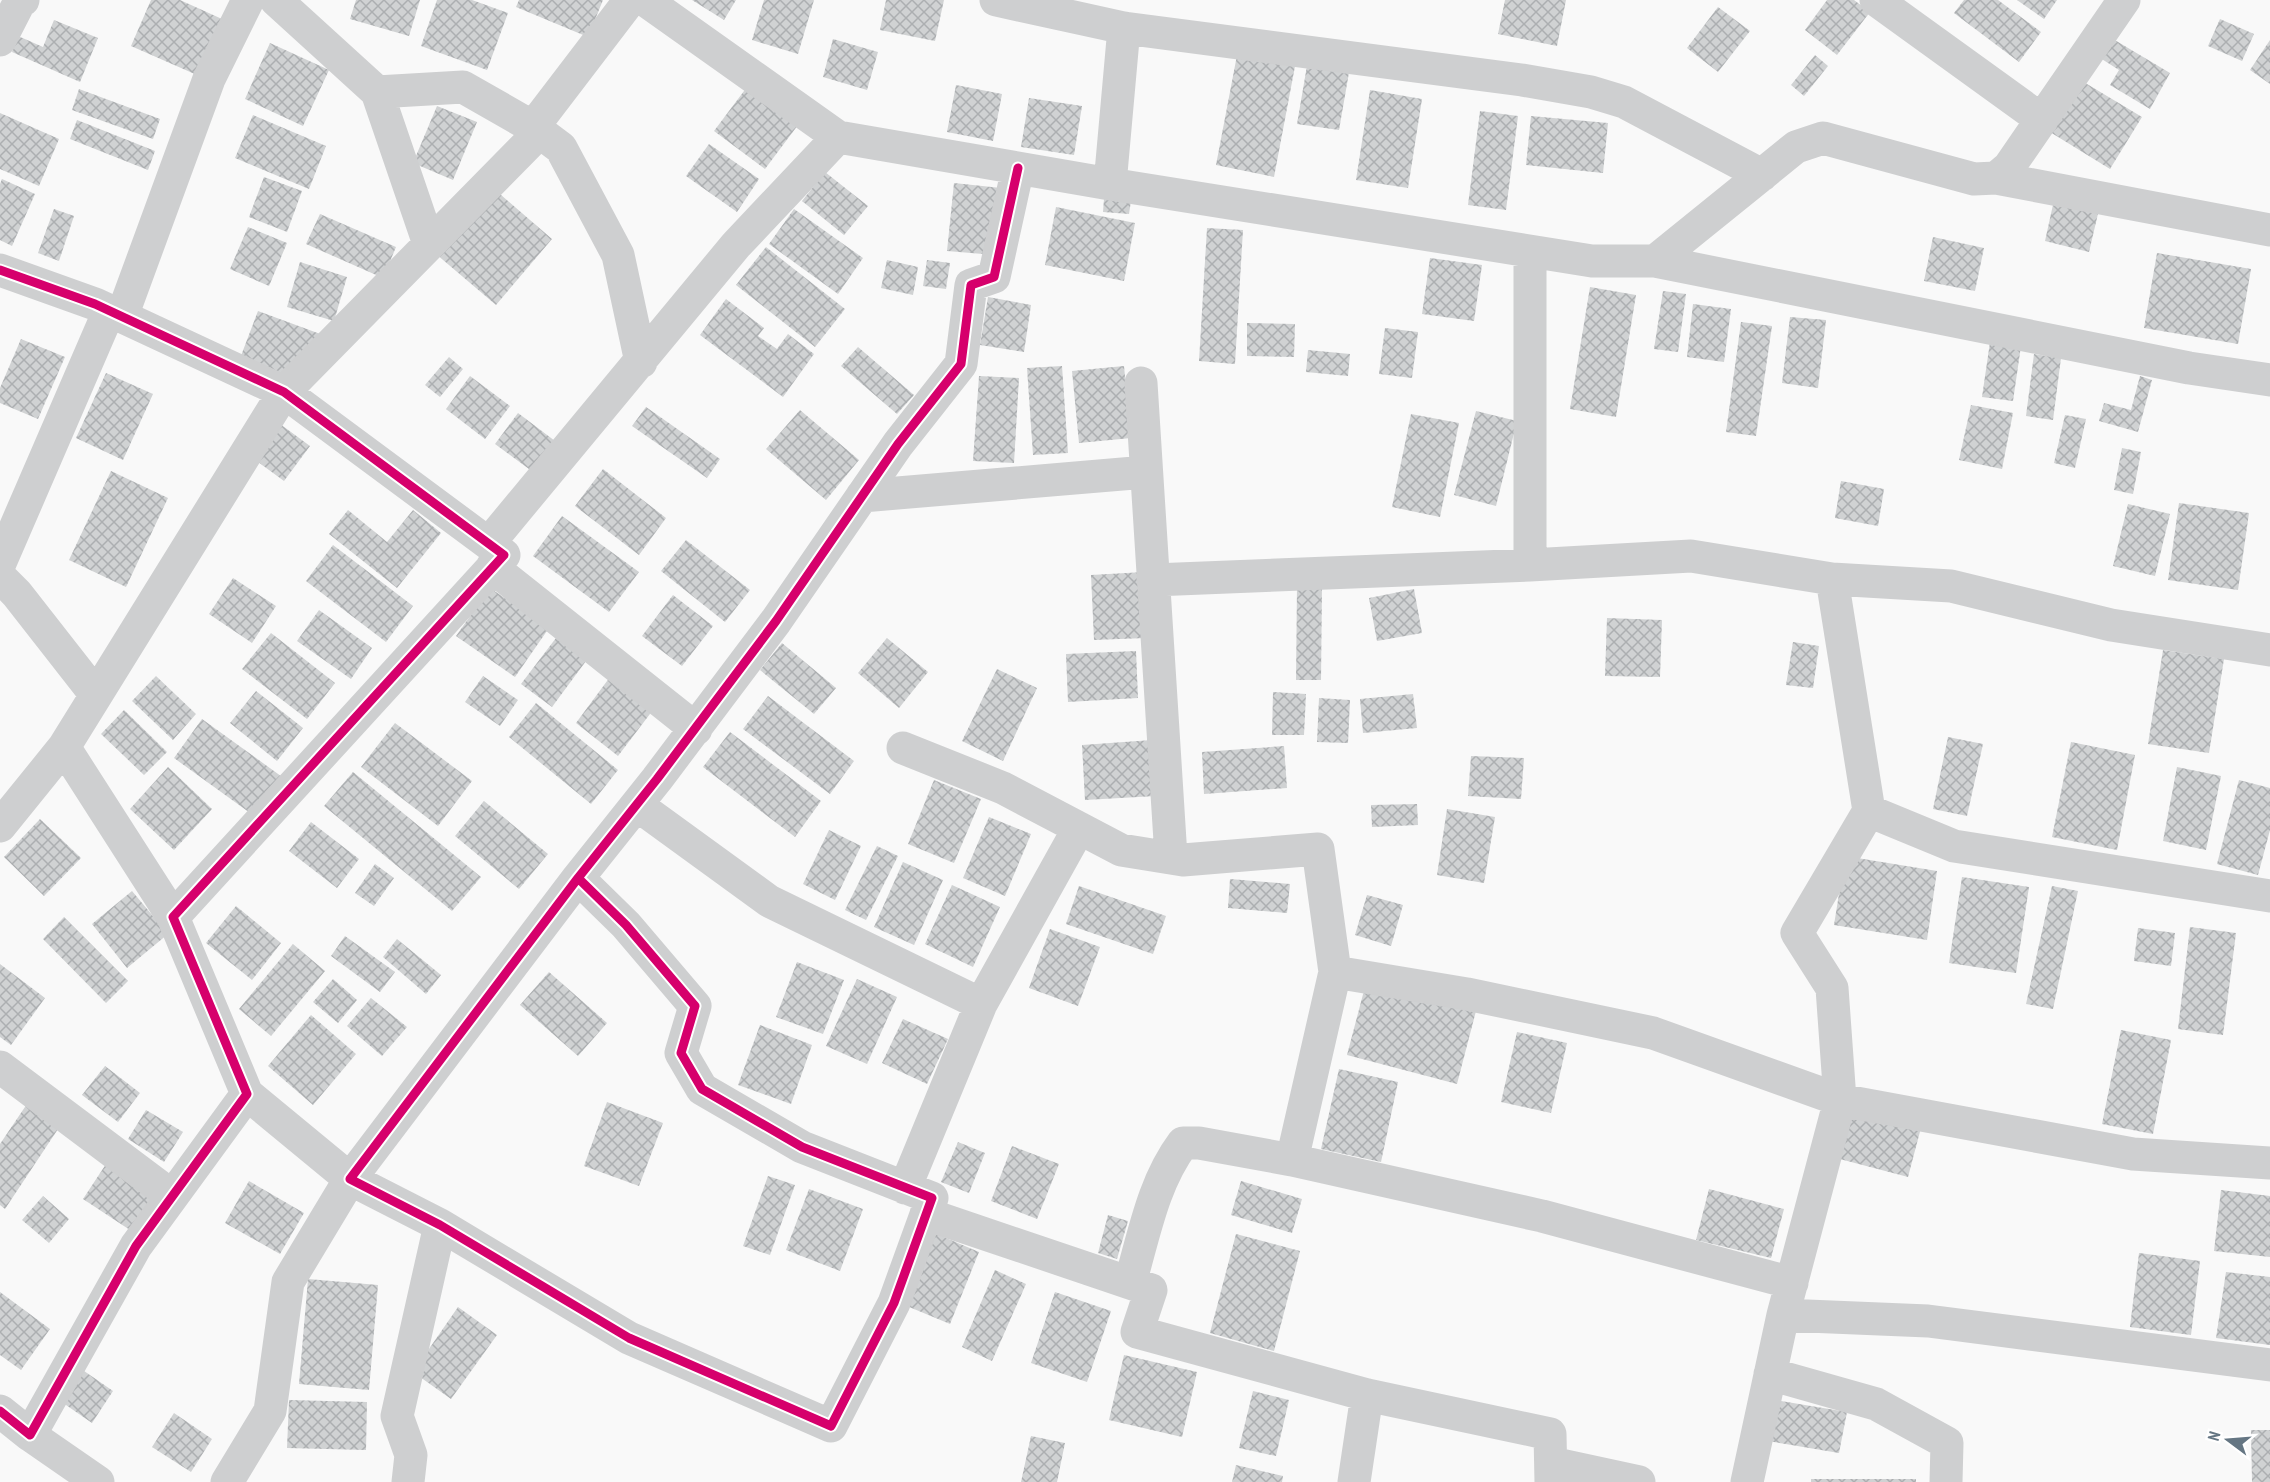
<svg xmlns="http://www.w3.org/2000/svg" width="2270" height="1482" font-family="'PT Sans Narrow',sans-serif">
<defs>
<pattern id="building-cross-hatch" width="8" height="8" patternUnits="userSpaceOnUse" patternTransform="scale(1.5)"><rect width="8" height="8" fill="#d0d2d3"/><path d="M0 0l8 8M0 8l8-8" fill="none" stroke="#acafb1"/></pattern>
</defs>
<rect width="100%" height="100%" fill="#f9f9f9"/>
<path fill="url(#building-cross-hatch)" d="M151 0H180L222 19 197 75 131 46Z
M356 0H420L409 36 350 19Z
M437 0H472L508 13 487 70 421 46Z
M519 0H603L588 37 516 7Z
M692 0H736L724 20Z
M764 0H814L798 54 752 40Z
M886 0H944L935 41 880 30Z
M1505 0H1566L1557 46 1498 34Z
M1827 0H1854L1870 12 1837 55 1805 30Z
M1964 0H1998L2041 32 2019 62 1954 13Z
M2017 0H2057L2044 19Z
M1718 7 1750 31 1718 72 1687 48Z
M2220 19 2254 34 2242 61 2208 46Z
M54 20 98 38 80 82 12 52 18 36 43 47Z
M2108 36 2170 73 2150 109 2110 85 2119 70 2097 56Z
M833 39 878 52 867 90 823 77Z
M2270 40V84L2250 70Z
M270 43 329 70 303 126 245 99Z
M1238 50 1296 61 1274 177 1216 165Z
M1309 54 1351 61 1339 130 1297 124Z
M1815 55 1828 66 1804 96 1791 85Z
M2082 81 2142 117 2110 169 2050 132Z
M956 85 1002 94 993 141 947 132Z
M747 87 798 125 765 169 714 131Z
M79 89 160 119 153 139 72 110Z
M1370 90 1422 99 1408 188 1356 180Z
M1029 98 1082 106 1074 155 1021 147Z
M437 106 477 122 453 180 413 163Z
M1480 111 1518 116 1506 210 1468 205Z
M0 113 59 139 39 186 0 169Z
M253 115 326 146 309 189 235 158Z
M1531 116 1608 123 1603 173 1526 165Z
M77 120 155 151 148 170 70 139Z
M709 144 759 179 737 212 686 176Z
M825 172 868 206 844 235 802 201Z
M264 177 302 191 287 232 249 217Z
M2 179 35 194 12 246 0 240V184Z
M954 183 1001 188 995 255 947 251Z
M493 188 552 239 496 305 436 254Z
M2056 191 2101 201 2089 252 2045 241Z
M1104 199 1131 201 1129 214 1103 212Z
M1056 207 1135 223 1124 281 1045 265Z
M54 209 74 216 59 261 38 253Z
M794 209 863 258 838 294 769 244Z
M320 214 396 247 383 278 306 244Z
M248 227 287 243 269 286 230 269Z
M1207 228 1243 230 1235 364 1199 361Z
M1933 237 1984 248 1975 291 1924 281Z
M766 247 845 309 815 347 736 285Z
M2157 253 2251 269 2238 344 2144 328Z
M1430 258 1482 265 1474 321 1422 314Z
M887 260 918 267 913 295 881 288Z
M927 260 950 263 946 289 923 286Z
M300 262 347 277 334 321 287 307Z
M1590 287 1636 295 1616 417 1570 409Z
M1663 291 1686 294 1678 352 1654 349Z
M988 297 1031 305 1024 352 980 345Z
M726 299 764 328 758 336 777 349 788 334 814 354 783 397 700 335Z
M1693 304 1731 309 1724 362 1687 357Z
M258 311 323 335 305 385 239 361Z
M1790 317 1826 320 1818 388 1782 383Z
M1741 322 1772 326 1756 436 1726 432Z
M1247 323 1295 324 1294 357 1247 356Z
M1385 328 1418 332 1412 378 1379 374Z
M21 339 65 357 38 419 0 403V388Z
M1990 342 2021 346 2013 401 1982 397Z
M858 347 914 395 897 414 841 366Z
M1308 350 1350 354 1348 376 1306 372Z
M2034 354 2061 358 2053 420 2026 416Z
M449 357 463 369 440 397 425 385Z
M1062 366 1068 453 1033 455 1027 368Z
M1124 366 1131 438 1079 443 1072 371Z
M106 373 153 394 123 460 76 438Z
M470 376 510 406 485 439 446 409Z
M979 376 1019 378 1014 463 973 461Z
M2140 376 2152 380 2138 432 2099 421 2104 403 2131 410Z
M1971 405 2013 413 2002 469 1959 460Z
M646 407 720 459 707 478 632 426Z
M800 410 859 460 826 500 766 449Z
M1476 411 1517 421 1496 506 1454 495Z
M518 413 555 441 533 472 495 444Z
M1411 414 1459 423 1440 517 1392 507Z
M2065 415 2086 419 2075 468 2054 463Z
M276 421 310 446 284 481 250 456Z
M2122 448 2141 452 2133 494 2114 490Z
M603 469 666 518 639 555 575 506Z
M111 471 168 498 126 587 69 560Z
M1841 481 1884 489 1878 526 1835 518Z
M2179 503 2249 513 2238 590 2168 580Z
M2128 504 2170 514 2155 576 2113 566Z
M348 510 387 542 413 510 441 533 397 588 329 534Z
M562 516 639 572 609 612 533 556Z
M686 540 750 590 725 622 661 571Z
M333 545 413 606 386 642 306 581Z
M1144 572 1146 638 1094 640 1091 575Z
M233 578 276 606 252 643 209 614Z
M1297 585H1322L1321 680H1296Z
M490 588 549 628 515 677 456 636Z
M1414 589 1422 633 1377 641 1369 598Z
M673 595 713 626 682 666 642 636Z
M319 610 372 648 351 679 297 641Z
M1607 618 1662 620 1660 677 1605 676Z
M271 633 335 683 307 719 242 669Z
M559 634 589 657 552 707 521 684Z
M887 638 928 672 899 708 858 673Z
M1793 642 1819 646 1813 688 1786 685Z
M782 643 836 688 814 714 760 670Z
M2163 650 2224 659 2209 753 2148 744Z
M1136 651 1138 698 1068 702 1066 654Z
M997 669 1037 688 1003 761 962 741Z
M156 676 196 714 173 740 132 701Z
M483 676 518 700 500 726 465 702Z
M610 677 653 710 618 756 576 723Z
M256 691 303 728 277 761 230 723Z
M1273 692 1306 694 1304 735H1272Z
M1413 694 1417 728 1363 733 1360 699Z
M768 696 854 761 830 794 743 729Z
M1319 698 1350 700 1348 743 1317 742Z
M536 703 618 770 591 804 509 737Z
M124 710 167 752 144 775 101 734Z
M202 719 285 779 257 818 174 758Z
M395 723 472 781 438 826 361 767Z
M730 732 821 801 795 837 703 767Z
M1948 737 1983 744 1967 816 1933 809Z
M1152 740 1156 796 1085 800 1082 745Z
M2071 742 2135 755 2117 850 2052 837Z
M1284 746 1287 788 1204 794 1202 752Z
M1471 756 1524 758 1521 799 1468 796Z
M168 767 212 809 174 850 130 809Z
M2177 767 2221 776 2206 850 2163 841Z
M353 772 481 877 452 911 324 806Z
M934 780 981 799 954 863 908 844Z
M2239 780 2270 788V830L2258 875 2217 864Z
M484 801 548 854 519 889 455 836Z
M1417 804 1418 825 1372 827 1371 805Z
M1447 809 1495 817 1484 883 1437 875Z
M989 817 1031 834 1005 896 963 878Z
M40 819 81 858 44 896 4 857Z
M311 822 359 859 337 888 289 851Z
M829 830 861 846 835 900 803 884Z
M877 846 898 856 866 920 845 910Z
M1845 856 1937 871 1927 940 1834 925Z
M903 862 943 880 914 945 874 927Z
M375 864 394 878 374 906 355 893Z
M1962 877 2029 887 2016 973 1949 963Z
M1230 879 1290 884 1287 913 1228 908Z
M952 885 1000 907 973 967 925 944Z
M1079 886 1166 916 1153 954 1066 924Z
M2052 886 2078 891 2053 1009 2026 1004Z
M132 891 168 934 127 968 92 924Z
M1367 895 1403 905 1391 946 1355 935Z
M236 906 281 943 252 980 206 943Z
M64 917 128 981 106 1003 43 939Z
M2190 927 2236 933 2223 1035 2178 1029Z
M2138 928 2175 933 2171 966 2134 961Z
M1050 929 1100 947 1078 1006 1029 988Z
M345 936 395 972 380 992 331 956Z
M397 939 441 975 426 994 383 957Z
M293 944 325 971 271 1036 239 1009Z
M797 962 844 980 823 1034 776 1017Z
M0 964 45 998 11 1045 0 1037Z
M549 972 607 1023 578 1056 520 1005Z
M333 979 357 1000 338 1023 313 1002Z
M857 979 897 997 867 1064 826 1046Z
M1366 983 1476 1011 1457 1084 1347 1055Z
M371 998 407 1027 382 1056 347 1026Z
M311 1015 356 1054 313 1105 268 1066Z
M903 1019 948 1039 927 1084 882 1063Z
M760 1025 812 1045 791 1104 738 1085Z
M2121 1030 2171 1040 2153 1134 2102 1124Z
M1517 1032 1567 1043 1551 1113 1501 1102Z
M105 1066 140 1093 118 1122 82 1095Z
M1339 1069 1398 1082 1381 1162 1321 1149Z
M29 1101 62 1123 5 1209 0 1205V1144Z
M607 1102 663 1123 639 1186 584 1166Z
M1850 1105 1922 1124 1908 1177 1836 1158Z
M146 1110 183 1132 164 1162 128 1139Z
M958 1142 985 1153 969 1193 941 1182Z
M1012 1146 1059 1164 1037 1219 991 1201Z
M110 1158 157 1189 130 1230 83 1199Z
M768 1176 795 1185 770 1255 743 1246Z
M249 1181 304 1213 280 1254 225 1223Z
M1241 1181 1302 1199 1292 1233 1231 1215Z
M809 1189 863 1209 840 1271 786 1250Z
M1709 1189 1784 1209 1771 1258 1696 1240Z
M2221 1190 2270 1196V1257L2214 1251Z
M43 1196 69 1219 49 1243 22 1220Z
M1108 1215 1128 1221 1117 1259 1098 1253Z
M932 1232 979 1252 950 1324 902 1304Z
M1236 1234 1300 1251 1274 1351 1210 1333Z
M2139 1253 2200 1261 2191 1335 2130 1327Z
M995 1270 1026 1284 992 1361 962 1347Z
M2226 1272 2270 1277V1345L2216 1338Z
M308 1279 378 1285 369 1390 299 1384Z
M0 1292 50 1329 21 1370 0 1355Z
M1055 1292 1111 1311 1087 1382 1031 1363Z
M458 1307 497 1335 451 1399 413 1372Z
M1124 1355 1197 1372 1182 1437 1109 1420Z
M74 1364 113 1391 92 1423 53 1396Z
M1253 1391 1289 1400 1276 1456 1239 1448Z
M1769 1399 1847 1412 1839 1453 1762 1440Z
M289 1400 367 1402 366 1450 287 1448Z
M174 1413 212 1439 191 1472 152 1447Z
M2251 1430H2270V1482H2252Z
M1031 1436 1065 1443 1057 1482H1021Z
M1236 1465 1283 1476 1282 1482H1232Z
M1811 1479H1916V1482H1811Z"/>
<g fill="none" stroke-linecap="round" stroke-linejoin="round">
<path stroke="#cecfd0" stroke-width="33" d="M276 0 377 92 429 244
M630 0 533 127 561 148 618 255 641 362
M645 0 838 137
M996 0 1124 28 1522 80 1591 92 1624 102 1762 175
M1876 0 2042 120
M0 40 20 1 23 0
M1996 178 2009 167 2124 0
M1110 184 1592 261H1655L1796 147 1823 138 1974 179 1996 178 2270 230
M1655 261 2189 368 2270 380
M0 270 95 304 284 392 504 555 173 917 247 1094 136 1246 30 1435 0 1411
M122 316 209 79 248 0
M1141 383 1171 857
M862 496 1146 472
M489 543 736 245 838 137 1110 184 1124 28
M0 563 109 311
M1530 565V252
M492 567 696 729
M0 577 17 594 96 695
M1832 579 1951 586 2111 625 2270 650
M1153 580 1530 565 1691 556 1832 579 1869 811 1954 846 2270 896
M64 747 173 917
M903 748 1003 788 1121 850 1183 860 1318 849 1335 972 1467 994 1653 1033 1840 1100 2133 1154 2270 1163
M637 805 769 901 981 1004 1079 828
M1869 811 1797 933 1832 988 1840 1100 1783 1315 1928 1321 2270 1365
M0 826 64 747 284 392 529 143 533 127 463 87 377 92
M578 878 626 925 695 1006 681 1053 702 1089 802 1147 932 1198 894 1303 831 1426 629 1338 440 1225 350 1179 578 878 657 779 776 621 898 444 961 364 971 285 994 277 1018 168
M0 1067 172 1196
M1292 1160 1335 972
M905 1188 981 1004
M926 1214 1151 1290 1137 1332 1367 1395 1550 1434 1551 1482
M1130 1283C1144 1235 1153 1183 1183 1143H1199L1292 1160 1542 1216 1792 1283
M1770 1374 1876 1404 1947 1443 1946 1482
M30 1435 98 1482
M1551 1463 1639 1482
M227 1482 270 1411 288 1282 350 1179 247 1094
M408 1482 411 1455 397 1416 440 1225
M1354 1482 1367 1395
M1747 1482 1783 1315"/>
<g stroke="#fff" stroke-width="13">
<path id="cycleway" d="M0 270 95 304 284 392 504 555 173 917 247 1094 136 1246 30 1435 0 1411
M578 878 626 925 695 1006 681 1053 702 1089 802 1147 932 1198 894 1303 831 1426 629 1338 440 1225 350 1179 578 878 657 779 776 621 898 444 961 364 971 285 994 277 1018 168"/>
</g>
<use href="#cycleway" stroke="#d6006c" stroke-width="9"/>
</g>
<g transform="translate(2228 1440) rotate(286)" stroke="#ffffff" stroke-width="4.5" paint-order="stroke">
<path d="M0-4.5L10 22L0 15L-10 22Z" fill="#657683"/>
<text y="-9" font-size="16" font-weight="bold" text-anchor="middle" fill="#657683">N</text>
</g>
</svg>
